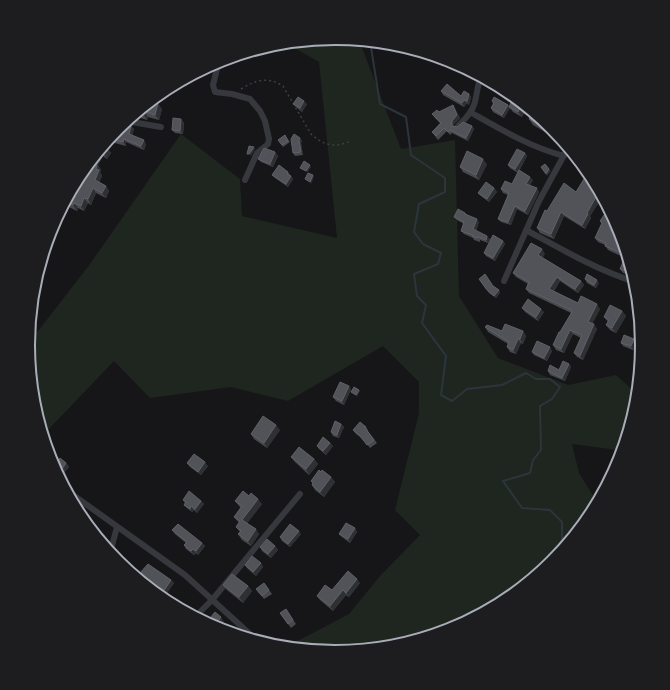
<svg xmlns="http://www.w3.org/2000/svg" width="670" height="690" font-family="'DejaVu Sans',sans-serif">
<rect width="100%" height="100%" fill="#161618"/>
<path fill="#1e261f" d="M335 38 359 40 401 149 455 140 459 296 498 358 568 385 616 375 635 392 636 405 624 445 618 450 572 444 579 473 597 502 590 516 552 562 505 600 452 629 395 646 335 652 294 648 290 645 349 614 380 576 420 535 395 510 419 413V382L383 346 288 401 231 387 150 398 114 361 48 430 34 405 28 344 90 264 181 134 240 179 242 216 337 238 319 62 286 43Z"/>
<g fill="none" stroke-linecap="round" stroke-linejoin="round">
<path stroke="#2c353c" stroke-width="2" d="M370 41 380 104 406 117 411 155 445 178V192L419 204 414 232 423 244 441 253 438 264 414 274 417 296 426 305 422 323 446 356 441 395 452 401 467 389 502 385 526 373 536 379H550L560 387 552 399 540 406 541 450 533 460 530 473 503 481 522 508 550 510 562 522V550"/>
<path stroke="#3d3f44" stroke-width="1.5" stroke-dasharray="2 3" stroke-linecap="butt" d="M241 89C256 80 267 76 283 86L311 134C324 146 335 148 351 141"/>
<path stroke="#37383d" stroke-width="6" d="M219 61 213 85 215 92 232 94 250 99 260 111 265 121 269 139 268 144 257 153 245 180
M470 112C500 129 530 147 564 156
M126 121 161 127
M458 126C464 120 471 114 474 105 477 96 477 86 481 77
M526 230C561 249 597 270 635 282
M504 281 539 201 568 148
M66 490 185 575 252 636 261 642
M110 553 117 527
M195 617 212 600 300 494"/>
</g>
<path fill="#47494d" d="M484 78 504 89 501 88 499 91 491 86 488 81Z
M441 91 461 96 469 94 471 97 469 105 467 103 464 107 443 95Z
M159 94 156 103 162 109 159 120 148 117 147 120 141 118 137 113V112Z
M514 97 552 128 564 142V143L533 125 529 119 531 117 524 113 522 117 513 112 510 108 504 118 493 112 491 108 493 104 492 101 508 105 509 107Z
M293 104H307L302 112 296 107Z
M453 105 460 118 454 124V126L457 127 472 126 474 129 468 141 452 133 450 135 447 131 438 140 432 132 440 123 435 118 432 114 439 112Z
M181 119 184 123 183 134 175 133 172 130Z
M131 126 134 129 132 135 146 144 144 150 126 142V146L107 141 118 128Z
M285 135 290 142 283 147 278 140Z
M300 138 302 141 301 143 303 155 295 156 293 153Z
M103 146 107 148 111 153 107 159 103 156 98 165 101 170 100 172 102 176 99 183 106 186 109 191 106 198 96 193 91 205 88 203 84 211 78 208 77 211 69 207 66 203 65 202 69 194V195L71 196Z
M275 152 278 156 273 167 261 162 258 159Z
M525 153 527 156 518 173 510 168 508 165Z
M487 164 479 180 463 172 460 167Z
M288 172 293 179 288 187 275 178 272 175Z
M590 175 609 209 599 202 590 216 591 218 585 229 564 216 554 239 540 233 537 228 576 192Z
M533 180 530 185 539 192 528 215 517 209 511 225 501 222 498 219 508 195 503 193 501 189 512 184Z
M494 188 497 192 489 202 481 196 478 193Z
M465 213 467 215 479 222 476 231 490 239 488 243 480 240V242L474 240 473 238 464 234 461 231 464 224 457 220 454 217Z
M600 221 619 228 633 274 632 276 623 273 620 269 625 258 608 250 605 245 598 242 595 238 602 223Z
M503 241 505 244 495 261 486 256 484 253Z
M545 254 542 258 581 281 584 285 578 293 560 281 554 291 578 303 600 309 592 324 597 329 583 360 577 357 574 353 581 338 573 334 564 353 556 350 553 345 571 313 529 293 526 289 528 284 516 277 513 273Z
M479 279 493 286 499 290 500 293 496 298 489 293Z
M585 279 599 283 596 288 587 283Z
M522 308 544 312 538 321 525 312Z
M622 311 626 316 616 333 610 330 606 325 608 322 604 317Z
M485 327 502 331H523L526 336 523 344 521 343 516 354 510 352 507 347 508 344 488 332Z
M634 339 636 343 633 350 623 346 621 343Z
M552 351 547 361 534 355 532 352Z
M569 364 571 367 565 381 550 375 548 371 559 370Z
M349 386 351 390 344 405 336 401 333 397Z
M341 424 344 427 339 438 333 436 331 432Z
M366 427 368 430V431L377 443 370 448 363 439 356 434 353 430Z
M280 430 267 448 254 439 251 434Z
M330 443 333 446 326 455 319 449 317 446Z
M291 457 314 459 318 464 309 475 295 462Z
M66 463 69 467 62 475 55 469 53 466Z
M187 463 208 466 201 475 190 467Z
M321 472 331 477 335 482 324 497 315 490 312 485 313 483 311 481Z
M249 496 262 504 247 523 259 534 251 546 242 540 238 534 240 532 236 527 239 523 234 517 241 508 239 506 235 501Z
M183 500 201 501 204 504 197 513 194 510 192 512 187 508 184 505 185 503Z
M355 528 357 532 350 543 342 537 339 534Z
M172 530 202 543 205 546 198 555 196 553 194 555 186 549 184 545 186 543 175 534Z
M301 534 290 547 282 541 280 537Z
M275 546 278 550 271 558 262 551 260 547Z
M261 563 263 567 256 576 247 568 245 565Z
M140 573 171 580 174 583 165 596 157 590 154 587V586L143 577Z
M264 583 272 594 264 599 256 589Z
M360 583 349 597 346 595 333 611 320 600 317 596 332 590Z
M223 585 248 586 252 591 243 603 227 590Z
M286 609 296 624 291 628 280 613Z"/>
<path fill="#2f3033" d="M496 85 501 88 499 91 496 86Z
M159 94 154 107 151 101Z
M469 94 471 97 469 105 467 101Z
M464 100 467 103 464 107 462 103Z
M304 101 307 104 302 112 300 108Z
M158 103 162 109 159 120 155 115Z
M453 105 460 118 454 124 455 129 452 126V121Z
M508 105 510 108 504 118 502 115Z
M520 108 524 113 522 117 518 112Z
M144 111 148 117 147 120 143 114Z
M181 119 184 123 183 134 180 131Z
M131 126 134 129 132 137 129 134Z
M472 126 474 129 468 141 466 138Z
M300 138 302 141 301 143 303 155 301 152 299 140Z
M124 139 126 142V146L123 142Z
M144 140 146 144 144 150 141 146Z
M254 147 255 149 251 156 249 154Z
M107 148 111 153 107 159 104 154Z
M100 151 103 156 98 165 101 170 100 172 102 176 98 185 95 180 96 169 93 162Z
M275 152 278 156 273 167 270 164Z
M525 153 527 156 518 173 515 169Z
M483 159 487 164 479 180 476 175Z
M310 165 311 167 307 173 306 171Z
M549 169 551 171 547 176 546 174Z
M313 175 314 177 311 184 310 182Z
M291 176 293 179 288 187 286 184Z
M530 177 533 180 529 187 526 184Z
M106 186 109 191 106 198 102 193Z
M93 188 96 193 91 205 88 199Z
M494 188 497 192 489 202 487 199Z
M537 188 539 192 528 215 525 211Z
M596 197 599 202 590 216 591 218 585 229 582 225 587 213Z
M84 198 88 203 84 211 81 206Z
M74 203 78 208 77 211 73 205Z
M515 206 517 209 511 225 508 222Z
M561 212 564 216 554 239 551 234Z
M477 219 479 222 475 233 473 229Z
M487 236 490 239 488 243 486 240Z
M503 241 505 244 495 261 493 258Z
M542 249 545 254 541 260 538 255Z
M630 269 632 271 633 274 632 276 629 272Z
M557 277 560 281 552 293 549 289Z
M597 280 599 283 596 288 594 285Z
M581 281 584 285 578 293 575 289Z
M499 290 500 293 496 298 494 296Z
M597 304 600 309 591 326 588 322Z
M541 309 544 312 538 321 536 317Z
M622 311 626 316 616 333 612 328Z
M594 324 597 329 583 360 580 356Z
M570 330 573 334 564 353 561 349Z
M523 331 526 336 523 344 520 339Z
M518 339 521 343 516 354 513 350Z
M634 339 636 343 633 350 631 346Z
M550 347 552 351 547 361 544 358Z
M569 364 571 367 565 381 562 378Z
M349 386 351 390 344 405 342 401Z
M359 390 360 391 357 397 356 395Z
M341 424 344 427 339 438 337 435Z
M276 425 280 430 267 448 264 443Z
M330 443 333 446 326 455 323 451Z
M314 459 318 464 309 475 306 469Z
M205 462 208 466 201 475 198 472Z
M66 463 69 467 62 475 60 472Z
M331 477 335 482 324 497 320 492Z
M258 499 262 504 246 525 242 520Z
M201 501 204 504 197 513 195 509Z
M191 506 194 510 192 512 190 509Z
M355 528 357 532 350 543 348 539Z
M256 529 259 534 251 546 248 541Z
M299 531 301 534 290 547 288 544Z
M100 536 102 540 101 541 98 538Z
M202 543 205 546 198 555 196 551Z
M275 546 278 550 271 558 268 554Z
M193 549 196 553 194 555 191 551Z
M261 563 263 567 256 576 253 572Z
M357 579 360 583 349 597 346 593Z
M171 580 174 583 165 596 163 592Z
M248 586 252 591 243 603 239 597Z
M343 590 346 595 333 611 330 606Z
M221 617 224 622 219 629 214 627Z"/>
<path fill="#525359" stroke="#5f6168" d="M488 80 496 85V86L488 81Z
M447 84 461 96 464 91 469 94 467 101 464 100 462 103 441 91Z
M298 97 304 101 300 108 293 104Z
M494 97 508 105 502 115 491 108 494 103 492 101Z
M514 97 552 128 560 137 529 119 532 115 520 108 518 112 509 107Z
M151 101 158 103 155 115 144 111 143 114 137 113V112Z
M453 105 457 115 452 121V126L457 127 463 122 472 126 466 138 450 130 448 132 444 128 436 136 432 132 441 123 432 114 437 110 439 112Z
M173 118 181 119 180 131 172 130Z
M123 124 131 126 129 134 144 140 141 146 124 139 123 142 109 139 118 128Z
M294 134 300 138 299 140 301 152 293 153 291 139Z
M285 135 288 141 282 145 278 140Z
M103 146 107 148 104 154 100 151 93 162 97 165 96 169 99 170 95 180 106 186 102 193 93 188 88 199 84 198 81 206 74 203 73 205 66 202 69 195 71 196 80 174Z
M249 146 254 147 249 154H247Z
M264 148 275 152 270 164 258 159Z
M517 149 525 153 515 169 508 165Z
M467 151 483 159 476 175 460 167Z
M304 161 310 165 306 171 300 168Z
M545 164 549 169 546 174 541 167Z
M279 165 288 172 287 174 291 176 286 184 272 175Z
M519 170 530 177 526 184 537 188 525 211 515 206 508 222 498 219 509 193 501 189 505 181 512 184Z
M308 173 313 175 310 182 305 179Z
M589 173 607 206 596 197 587 213 588 214 582 225 561 212 551 234 537 228 545 210 547 211 564 183 576 192 584 179 585 180Z
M486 182 494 188 487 199 478 193Z
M458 209 465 213V214L477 219 473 229 487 236 486 240 478 237 477 238 472 236 473 235 461 231 464 222 454 217Z
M607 211 612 215 619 228 631 269H630L629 272 620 269 626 255 605 246 606 243 595 238 602 223 600 221Z
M493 235 503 241 493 258 484 253Z
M531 243 542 249 538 255 581 281 575 289 557 277 549 289 578 303 581 296 597 304 588 322 594 324 580 356 574 353 582 335 570 330 561 349 553 345 559 332H560L572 312 571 310 526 289 529 282 513 273Z
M485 274 493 286 499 290 494 296 487 290 479 279Z
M587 274 597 280 594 285 585 279Z
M528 299 541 309 536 317 522 308Z
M610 305 622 311 612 328 606 325 609 320 604 317Z
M505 324 523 331 520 339H518L513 350 507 347 509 342 485 327 487 325 502 331Z
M624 335 634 339 631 346 621 343Z
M537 341 550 347 544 358 532 352Z
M563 361 569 364 562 378 548 371 550 365 559 370Z
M340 382 349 386 342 401 333 397Z
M354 387 359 390 356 395 351 392Z
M263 416 276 425 264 443 251 434Z
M335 421 341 424 337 435 331 432Z
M360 422 366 427 365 428 374 440 367 445 360 436 353 430Z
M323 437 330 443 323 451 317 446Z
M299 447 314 459 306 469 291 457Z
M194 454 205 462 198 472 187 463Z
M60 458 66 463 60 472 53 466Z
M319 470 321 472 322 470 331 477 320 492 312 485 313 483 311 481Z
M189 491 201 501 195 509 191 506 190 509 184 505 186 502 183 500Z
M243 491 249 496 251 493 258 499 242 520 256 529 248 541 238 534 241 531 236 527 240 521 234 517 242 506 235 501Z
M346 523 355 528 348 539 339 534Z
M178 524 202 543 196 551 193 549 191 551 184 545 187 542 172 530Z
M290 524 299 531 288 544 280 537Z
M91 528 100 536 98 538 91 529Z
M267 539 275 546 268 554 260 547Z
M252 556 261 563 253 572 245 565Z
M118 557 126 567 125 568 116 559Z
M148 564 171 580 163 592 154 587 155 585 140 573Z
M348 571 357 579 346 593 343 590 330 606 317 596 325 585 332 590Z
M232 574 248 586 239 597 223 585Z
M264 583 269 590 262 596 256 589Z
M286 609 293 620 288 624 280 613Z
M215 612 221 617 214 627 206 623Z"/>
<path d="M0 0H670V690H0ZM35 345a300 300 0 1 1 600 0a300 300 0 1 1-600 0Z" fill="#1d1d20" fill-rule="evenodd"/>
<path fill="none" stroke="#a8adb8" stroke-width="2" d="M35 345a300 300 0 1 1 600 0a300 300 0 1 1-600 0Z"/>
</svg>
